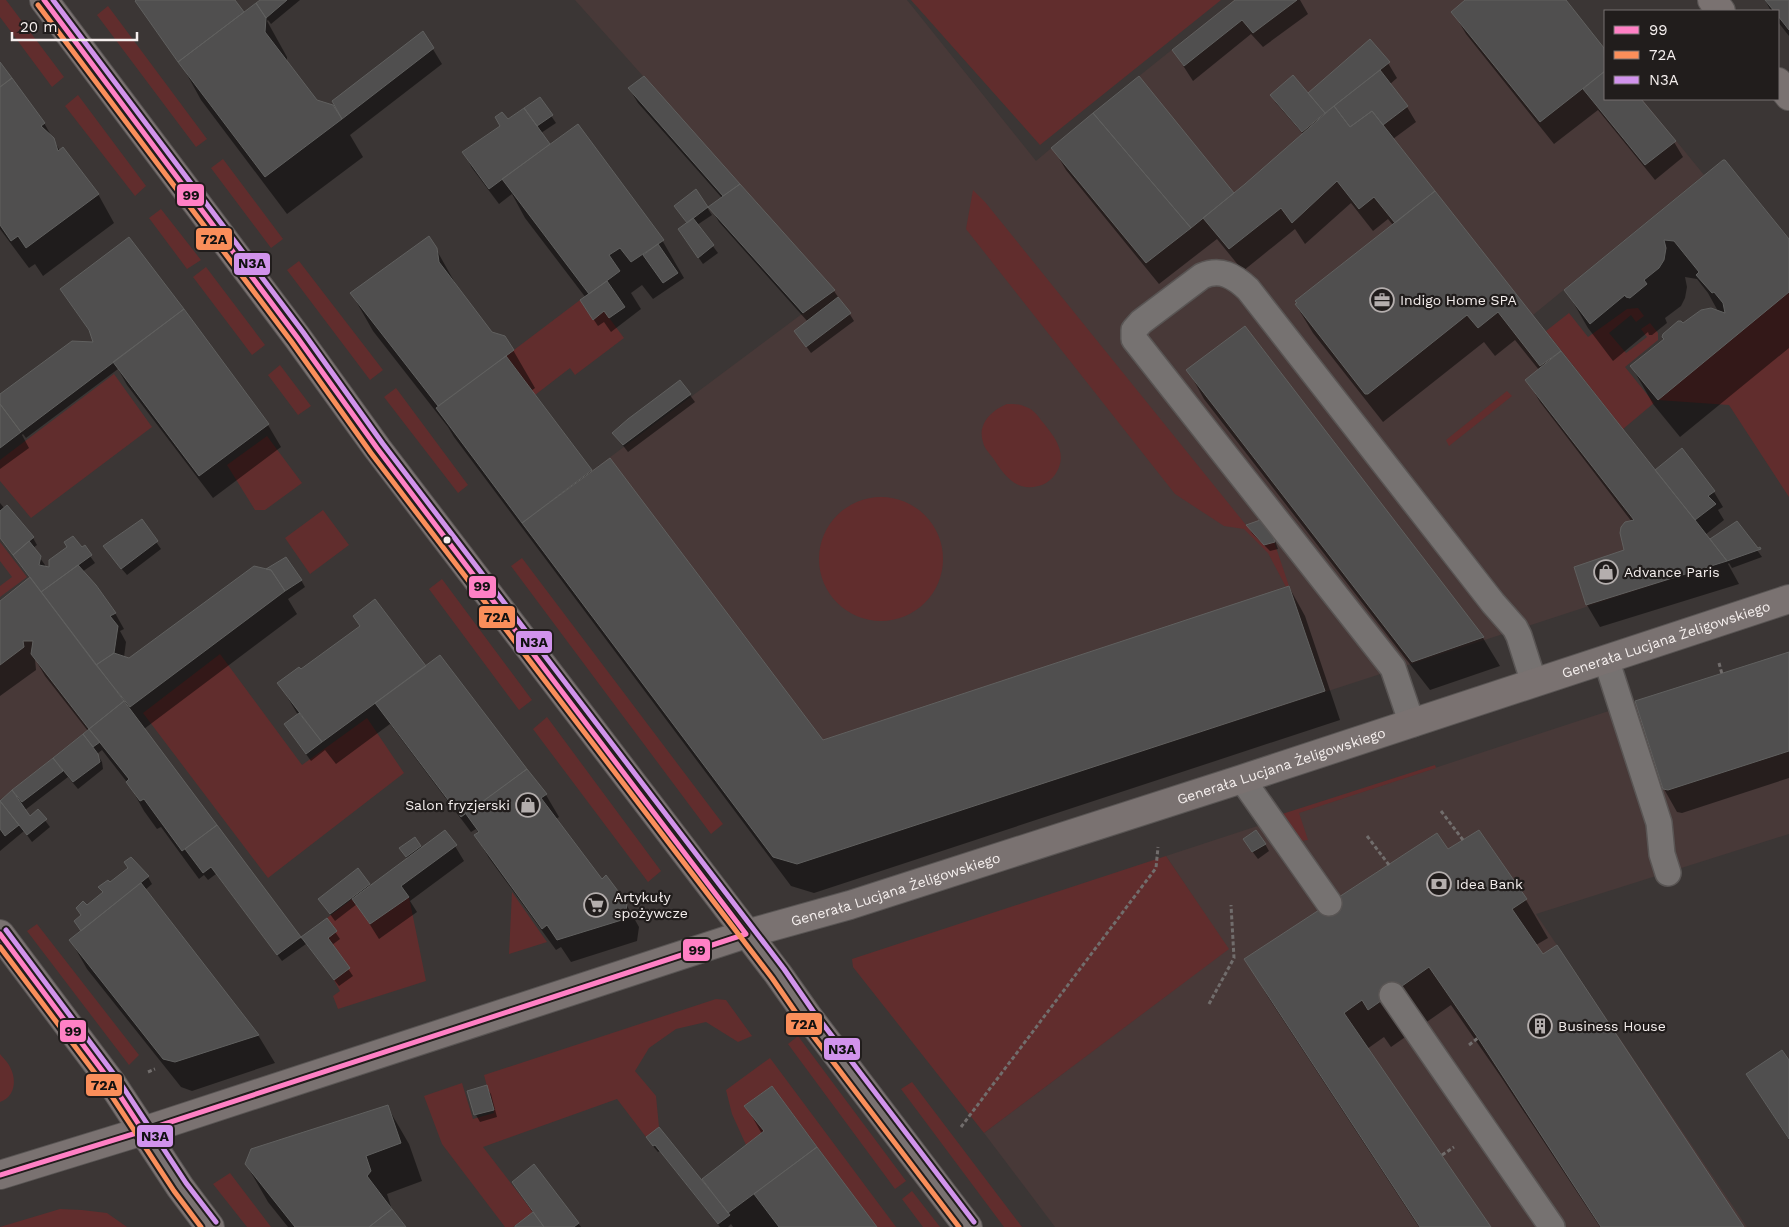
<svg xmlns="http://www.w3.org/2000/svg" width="1789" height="1227" font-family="'Work Sans',sans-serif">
<rect width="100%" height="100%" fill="#3b3635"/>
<path fill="#483938" d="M575 0H907L1036 161 1093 113 1234 0H1562L1605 53V99H1642L1704 175 1533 315 1727 561 797 864 773 857 522 523 834 290Z
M30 577 124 701 0 800V601Z
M1789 652V834L1536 914 1747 1227H1055L984 1133 1228 949 1166 856Z"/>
<path fill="#612d2d" d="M0 0H6L64 77 52 87 0 17Z
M911 0H1221L1040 145Z
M108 6 207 139 196 147 97 15Z
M78 95 146 186 135 196 65 106Z
M223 159 283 239 271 248 211 168Z
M973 190 985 202 1246 525 1266 518 1289 586 1286 587 1268 553 1244 529 1224 526 1175 494 966 229Z
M161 209 201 260 187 269 149 218Z
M299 261 383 370 370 380 287 270Z
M206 267 265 345 252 355 193 277Z
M1789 292V497L1729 405 1658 400Z
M580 300 593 319 604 311 624 338 575 375 570 368 535 395 506 356Z
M1638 308 1644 316 1636 322 1631 315 1609 333 1626 353 1647 337 1641 329 1650 323 1658 333V340L1625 367 1654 403 1623 429 1546 331 1569 313 1588 337 1627 309Z
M280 365 311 406 298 415 268 375Z
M114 374 152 427 31 518 0 481V460Z
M396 388 468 485 458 493 384 397Z
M1507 391 1512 396 1449 446 1446 440Z
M1007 404C1014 404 1020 404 1026 407 1035 410 1039 418 1045 425 1058 441 1068 457 1054 476 1050 481 1044 485 1038 486 1016 492 1004 475 993 458 990 454 984 448 983 442 977 424 992 410 1007 404Z
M267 436 302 483 265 510H255L227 465Z
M819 559a62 62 0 1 1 124 0a62 62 0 1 1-124 0Z
M323 510 349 545 310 574 285 538Z
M0 542 27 577 0 597V586L12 577 0 561Z
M522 558 723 824 711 834 511 566Z
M442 579 532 700 519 710 429 589Z
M220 654 302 765 367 718 404 773 268 878 143 713Z
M547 717 661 871 648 882 533 729Z
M1435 765 1436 768 1299 813 1308 840 1301 841 1279 815Z
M1166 856 1229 949 984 1133 853 967 852 959Z
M512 892 547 942 509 954Z
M409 897 426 981 338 1009 333 996 340 991 334 980 350 968 328 938 337 931 327 918 352 899 370 924Z
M37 924 139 1055 129 1065 27 931Z
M716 999 726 1000 752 1036 738 1042 706 1022 676 1029 649 1048 635 1071 656 1096 659 1127 646 1137 617 1099 483 1147 533 1212 513 1227H505L442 1144 424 1096 462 1083 473 1119 494 1113 484 1075Z
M798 1036 906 1181 895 1189 788 1044Z
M0 1054C3 1058 8 1062 10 1067 17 1080 15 1097 0 1102Z
M770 1058 896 1227H877L772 1086 744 1106 764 1131 746 1145 732 1114 726 1090Z
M912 1082 1022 1227H1004L901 1089Z
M230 1173 271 1227H247L213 1184Z
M912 1191 940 1227H923L902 1199Z
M60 1209 82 1210 107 1213 127 1227H0Z"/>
<path fill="#0007" d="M138 0H234L244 14 262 0H300L271 24 268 20 267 21 287 57V62L317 101 341 118 423 33 442 64 350 135 363 157 287 214 201 100 184 69 141 9Z
M1237 0H1300L1308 14 1263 47 1251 34 1193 81 1173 50Z
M1467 0H1564L1605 52V99H1640L1674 142 1683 157 1655 180 1598 110 1554 144 1466 34 1453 12Z
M1765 0H1789V36L1778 22V11H1771Z
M1388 63 1397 78 1389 85 1407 107 1416 122 1393 139 1655 472 1682 450 1714 492 1723 507 1718 510 1724 520 1705 535 1713 545 1737 522 1762 557 1732 568 1729 563 1728 564 1739 584 1600 627 1587 605 1626 551 1632 522 1540 402 1527 380 1539 370 1515 340 1495 356 1484 342 1383 422 1313 333 1296 305 1393 225 1388 219 1373 231 1351 203 1305 244 1295 229 1243 271 1217 239 1159 284 1066 170 1053 148 1233 195 1303 134 1276 103 1271 95 1311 99Z
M0 64 44 123 60 151 98 194 114 223 43 276 35 264 29 268 0 229Z
M644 77 834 291 849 313 854 321 811 353 796 332 808 322 719 222 710 207 722 198 638 103 629 88Z
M539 98 556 123 541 133 550 146 662 240 684 278 653 299 642 285 631 293 641 309 611 332 604 322 598 326 586 308V298L525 218 512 194 499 204 472 168 464 153Z
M1723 161 1789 239V348L1680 437 1653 404 1632 367 1683 325 1719 313 1708 293 1697 279 1685 277 1687 287 1685 298 1681 306 1665 318 1667 323 1652 335H1649L1648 332 1613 361 1588 328 1566 290Z
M696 191 712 215 697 225 718 253 703 264 684 237 687 224 680 213Z
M436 249 459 290 492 334 513 350 535 388 531 391 592 473 822 741 1289 587 1305 616 1340 720 814 893 791 886 454 437 448 427 373 331 352 294Z
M61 290 183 310 268 425 281 447 213 498 127 385 118 369 26 438 23 434 22 435 29 448 0 469V395L94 343 91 333Z
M1245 327 1483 638 1500 666 1430 690 1204 399 1188 370Z
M680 382 695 402 628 452 614 434Z
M0 503 5 509 7 507 33 538 37 545 33 548 45 565 44 568 51 569 90 556 95 563 82 572 115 613 124 629 120 631 126 642 124 657 130 659 301 580 305 587 288 599 297 614 144 729 301 939 327 920 340 939 332 945 353 976 339 986 306 944 282 961 216 874 208 880 204 875 199 879 161 827 157 829 144 811 130 786 102 750 97 754 102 762 103 769 78 789 68 777 25 810 30 818 38 811 50 827 32 842 24 831 0 851V801L88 731 45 676 35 659 36 670 0 696V602L31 578 0 537Z
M141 520 161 549 127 575 109 554Z
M1248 526 1270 527 1278 549 1270 551 1252 533Z
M354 616 425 667 440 657 546 795 559 817 556 819 602 881 626 904 639 927 637 941 571 962 561 947 556 950 489 858 476 836 479 834 476 829 471 832 390 724 336 764 325 750 311 761 285 725 298 715 279 683 300 671 361 627Z
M1789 654V778L1682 813 1677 812 1664 789Z
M1479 831 1526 900 1548 938 1536 945 1742 1227H1600L1501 1077 1451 1005 1391 1047 1384 1037 1367 1049 1490 1227H1419L1268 997 1246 960 1448 851Z
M415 839 422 849 455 846 464 861 410 901 417 912 379 939 357 904 335 921 319 899 358 870 371 887 408 859 405 856Z
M1265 844 1269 851 1258 859 1249 847Z
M131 858 148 877 152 884 145 890 258 1035 275 1063 192 1091 181 1087 87 969 71 941 82 932V916L87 907 103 893 100 887 109 884 129 869Z
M1789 1062V1140L1747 1075Z
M486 1087 491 1094 497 1117 480 1122 476 1115 469 1092Z
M772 1088 875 1227H733L731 1224 728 1227H720L660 1151 658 1152 652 1145 648 1137 710 1192 711 1191 704 1179 762 1134 746 1106Z
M387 1106 409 1144 422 1181 387 1194 392 1210 405 1227H288L268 1202 246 1164Z
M513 1183 578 1223 581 1227H516L533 1213Z"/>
<path fill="#504f4f" stroke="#60605f" d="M136 0H235L244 12 178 62 135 1Z
M260 0H287L266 18 256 3Z
M1235 0H1297L1253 33 1242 20 1184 66 1172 50Z
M1465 0H1566L1604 48 1605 71 1540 122 1451 12Z
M1765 0H1789V30L1778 16V11H1774Z
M256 3 266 18 265 32 317 100 333 105 342 119 265 177 178 62Z
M423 31 434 48 342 119 332 101Z
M1370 39 1390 62 1325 113 1308 93Z
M0 62 12 78 0 87Z
M1380 70 1408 106 1383 125 1372 111 1350 127 1334 106Z
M1605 71V99H1641L1676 141 1645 165 1583 89Z
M1293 75 1325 113 1302 132 1270 95Z
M644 76 740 184 723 196 628 88Z
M1139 76 1234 193 1191 228 1093 113Z
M12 78 45 123 41 126 54 138 58 151 63 147 99 194 26 248 18 236 11 241 0 225V87Z
M540 97 553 115 537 126 524 108Z
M1334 106 1350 127 1372 111 1435 191 1395 223 1374 197 1359 209 1337 181 1292 223 1281 208 1229 249 1203 218 1245 184Z
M524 108 550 144 489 189 462 152 500 126 495 117 502 112 508 119Z
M1093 113 1191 228 1146 263 1051 148Z
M578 124 664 240 631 262 620 248 609 255 620 271 589 294 502 179Z
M1723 160H1725L1789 239V292L1658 400 1630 366 1664 339 1662 337 1663 334 1678 321H1681L1683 323 1701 310 1711 308 1725 313 1723 303 1714 292 1712 293 1696 275 1699 272 1674 241 1664 240 1666 248 1664 260 1659 268 1644 280 1647 284 1630 298 1626 297 1625 295 1590 324 1564 290Z
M740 184 835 290 803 313 708 207Z
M696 189 708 207 687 223 674 206Z
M1435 191 1561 351 1540 366 1498 312 1478 328 1467 315 1368 394H1365L1295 304 1297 303 1295 301Z
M693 218 714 245 698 258 678 229Z
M429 236 437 248 439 262 492 332 505 336 514 350 438 406 350 293Z
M129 237 184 309 21 432 0 404V394L72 341 93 342 89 330 60 289Z
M658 244 678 273 663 283 643 255Z
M607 281 625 307 609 318 604 311 593 320 580 300Z
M838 297 851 313 806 347 794 331Z
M184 309 269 424 199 476 113 362Z
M1245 326 1484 637 1412 662 1186 370Z
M1561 351 1695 520 1727 561 1586 605 1574 567 1624 550 1620 533 1621 527 1625 522 1634 520 1525 380Z
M506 356 592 470 522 523 436 408Z
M680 380 691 394 623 445 612 433 628 419Z
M0 404 21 432 0 448Z
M1682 448 1715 491 1708 496 1716 504 1695 520 1655 470Z
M610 458 823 740 1289 586 1325 691 797 864 773 857 522 523Z
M7 505 34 537 13 555 0 538V511Z
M1266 518 1275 542 1264 545 1246 525Z
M142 519 158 541 121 569 103 546Z
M1737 521 1758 548 1760 547 1761 549 1727 561 1710 539Z
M73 536 82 547 85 545 92 555 41 592 13 555 29 541 41 556 39 565 49 567V560L67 547 64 542Z
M286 557 302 580 285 591 271 570 266 569Z
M78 565 96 585 116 613 110 616 118 626 114 653 96 665 41 592Z
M254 566 271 570 285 591 130 707 96 665 114 653 129 658Z
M30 577 124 701 89 729 31 654 33 641H23L24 647 0 665V601Z
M375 599 426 666 322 742 277 683 299 667 301 669 360 626 353 616Z
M1789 652V751L1668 790 1663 789 1635 701Z
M440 655 527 769 461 817 375 703Z
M124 701 217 825 182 851 144 799 140 801 126 782 129 779 89 729Z
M299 713 322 742 306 754 284 724Z
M89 729 100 742 93 747 83 734Z
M83 734 98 754 100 762 73 782 53 758Z
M53 758 63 771 22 802 12 790Z
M527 769 547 794 541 798 602 879 606 875 627 903 625 919 557 940 547 925 542 929 474 835 479 832 466 814Z
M12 790 30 816 38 809 47 819 27 835 0 801Z
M0 801 19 825 5 836 0 829Z
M217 825 301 937 277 955 211 867 203 873 185 849Z
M445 830 457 845 401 886 409 897 370 924 352 899Z
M1256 830 1266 844 1252 852 1243 839Z
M1479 830 1527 899 1512 909 1543 954 1557 945 1744 1227H1601L1478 1038 1429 967 1368 1010 1362 1000 1344 1013 1491 1227H1420L1244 959 1437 833 1448 849Z
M415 837 421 846 406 857 399 848Z
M131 857 149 876 81 931 74 921 81 915 76 908 83 901 87 905 103 892 98 887 108 880 110 882 128 868 124 862Z
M358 868 370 884 330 914 318 899Z
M141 883 259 1035 175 1062 163 1059 69 940Z
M327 918 337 931 328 938 350 968 334 980 301 937Z
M1782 1050 1789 1060V1139L1746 1074Z
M487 1085 494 1110 474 1115 467 1091Z
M772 1086 817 1147 728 1213 702 1179 764 1131 744 1106Z
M388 1105 401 1143 366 1156 371 1171 367 1176 392 1209 369 1227H295L245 1164 251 1149Z
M659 1127 730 1215 718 1224 655 1145 653 1146 646 1137Z
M817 1147 877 1227H779L754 1194Z
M534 1164 579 1223 574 1227H544L512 1182Z
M392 1209 406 1227H369Z
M533 1212 544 1227H515V1226Z"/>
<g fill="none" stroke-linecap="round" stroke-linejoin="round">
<g stroke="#595554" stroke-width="28">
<path id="lane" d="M1606 659 1659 823 1662 854 1668 873
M1412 724 1393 668 1134 339V330L1141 322 1202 276C1221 268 1234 276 1248 289L1493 603 1515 628 1519 636 1534 683
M1242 779 1329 903
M1392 995 1552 1227"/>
</g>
<g stroke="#595554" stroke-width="30">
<g id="secondary">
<path d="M44 0 297 337 377 448 778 974 807 1015 968 1227"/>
<path d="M1712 0 1721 11"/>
<path d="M1778 82 1789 96"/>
<path d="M0 934 113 1085 180 1187 210 1227"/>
<path id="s1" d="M0 1175 143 1131 746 934 850 905 1242 779 1789 599"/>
</g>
</g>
<path stroke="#716d6c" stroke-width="3" stroke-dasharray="4 2.5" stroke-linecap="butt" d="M1719 663 1722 674
M1441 811 1463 840
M1367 836 1389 865
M1209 1004 1234 958 1231 905
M1469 1045 1478 1038
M148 1072 155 1069
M961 1127 1156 868 1158 847
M1442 1155 1454 1147"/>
<use href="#lane" stroke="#767271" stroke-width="25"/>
<use href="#secondary" stroke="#7a7271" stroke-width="28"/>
<g stroke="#211d1c" stroke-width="9">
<path id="bus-1" d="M0 934 113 1085 143 1131
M0 1175 143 1131 746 934 377 448 297 337 44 0"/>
</g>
<g stroke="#211d1c" stroke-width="9">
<path id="bus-2" d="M38 5 291 341 371 453 772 978 801 1020 959 1227
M0 947 107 1089 174 1191 201 1227"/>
</g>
<g stroke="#211d1c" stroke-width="9">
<path id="bus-3" d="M53 0 303 332 383 444 784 969 813 1011 974 1222
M6 930 119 1081 186 1183 216 1222"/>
</g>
<use href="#bus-1" stroke="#ff80c5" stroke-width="5"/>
<use href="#bus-2" stroke="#fa8e5a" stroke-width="5"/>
<use href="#bus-3" stroke="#d193ec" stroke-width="5"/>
</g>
<defs>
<g id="office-ring" transform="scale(1.25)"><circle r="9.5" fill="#211d1c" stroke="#b4aead" stroke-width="1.5"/><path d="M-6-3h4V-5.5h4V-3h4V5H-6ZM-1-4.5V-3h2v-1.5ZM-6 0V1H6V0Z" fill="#b4aead"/></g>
<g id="shop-ring" transform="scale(1.25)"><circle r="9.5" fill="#211d1c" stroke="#b4aead" stroke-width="1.5"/><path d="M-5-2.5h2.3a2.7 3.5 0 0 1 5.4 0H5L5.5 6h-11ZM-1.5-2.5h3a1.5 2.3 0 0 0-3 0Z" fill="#b4aead"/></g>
<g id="bank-ring" transform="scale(1.25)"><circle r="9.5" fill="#211d1c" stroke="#b4aead" stroke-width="1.5"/><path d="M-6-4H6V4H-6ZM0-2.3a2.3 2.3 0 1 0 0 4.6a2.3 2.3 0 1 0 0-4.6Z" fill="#b4aead"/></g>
<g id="supermarket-ring" transform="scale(1.25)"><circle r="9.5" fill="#211d1c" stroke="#b4aead" stroke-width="1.5"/><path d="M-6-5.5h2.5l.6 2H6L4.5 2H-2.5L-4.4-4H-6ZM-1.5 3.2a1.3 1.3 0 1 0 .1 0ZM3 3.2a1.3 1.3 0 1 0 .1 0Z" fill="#b4aead"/></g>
<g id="building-ring" transform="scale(1.25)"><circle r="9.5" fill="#211d1c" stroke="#b4aead" stroke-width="1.5"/><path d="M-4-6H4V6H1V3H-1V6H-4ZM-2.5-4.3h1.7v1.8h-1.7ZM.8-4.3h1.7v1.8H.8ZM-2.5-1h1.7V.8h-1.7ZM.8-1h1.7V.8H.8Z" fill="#b4aead"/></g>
</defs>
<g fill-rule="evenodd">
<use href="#office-ring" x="1382" y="300"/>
<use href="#shop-ring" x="1606" y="572"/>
<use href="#shop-ring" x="528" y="805"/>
<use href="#bank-ring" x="1439" y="884"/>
<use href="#supermarket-ring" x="596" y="905"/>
<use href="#building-ring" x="1540" y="1026"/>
</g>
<circle fill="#f5efee" stroke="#211d1c" stroke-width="2" cx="447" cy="540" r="4.5"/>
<g text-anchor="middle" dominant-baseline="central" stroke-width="4.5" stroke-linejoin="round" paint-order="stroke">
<g font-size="14" fill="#f5efee" stroke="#211d1c" text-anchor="start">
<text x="1400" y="300">Indigo Home SPA</text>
<text x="1624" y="572">Advance Paris</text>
<text x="510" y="805" text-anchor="end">Salon fryzjerski</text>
<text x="1456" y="884">Idea Bank</text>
<text x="614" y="897">Artykuły<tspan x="614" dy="16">spożywcze</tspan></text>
<text x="1558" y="1026">Business House</text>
</g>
<g font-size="14" fill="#f5efee" stroke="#211d1c">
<text stroke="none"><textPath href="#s1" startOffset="1750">Generała Lucjana Żeligowskiego</textPath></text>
<text stroke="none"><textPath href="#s1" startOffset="1345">Generała Lucjana Żeligowskiego</textPath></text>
<text stroke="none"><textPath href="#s1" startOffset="940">Generała Lucjana Żeligowskiego</textPath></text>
</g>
</g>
<g stroke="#211d1c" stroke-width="2">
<rect x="176" y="183" width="29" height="24" rx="5" fill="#ff80c5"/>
<rect x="195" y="227" width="38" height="24" rx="5" fill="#fa8e5a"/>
<rect x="233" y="252" width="38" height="24" rx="5" fill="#d193ec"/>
<rect x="468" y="575" width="29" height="24" rx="5" fill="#ff80c5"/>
<rect x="478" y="605" width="38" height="24" rx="5" fill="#fa8e5a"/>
<rect x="515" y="630" width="38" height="24" rx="5" fill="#d193ec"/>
<rect x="682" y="938" width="29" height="24" rx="5" fill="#ff80c5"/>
<rect x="785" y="1012" width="38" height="24" rx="5" fill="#fa8e5a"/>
<rect x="59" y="1019" width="28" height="24" rx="5" fill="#ff80c5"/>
<rect x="823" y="1037" width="38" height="24" rx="5" fill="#d193ec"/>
<rect x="85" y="1073" width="38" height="24" rx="5" fill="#fa8e5a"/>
<rect x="136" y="1124" width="38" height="24" rx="5" fill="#d193ec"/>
</g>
<g font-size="14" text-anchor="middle" font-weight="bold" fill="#111">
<text x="191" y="200">99</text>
<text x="214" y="244">72A</text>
<text x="252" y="268">N3A</text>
<text x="482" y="591">99</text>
<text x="497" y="622">72A</text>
<text x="534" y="647">N3A</text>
<text x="697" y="955">99</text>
<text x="804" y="1029">72A</text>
<text x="73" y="1036">99</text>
<text x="842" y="1054">N3A</text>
<text x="104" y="1090">72A</text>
<text x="155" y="1141">N3A</text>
</g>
<rect x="1604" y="10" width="175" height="90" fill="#211d1c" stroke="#767170"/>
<rect x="1614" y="26" width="25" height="8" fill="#ff80c5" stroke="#767170"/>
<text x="1649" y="35" font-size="15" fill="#f5efee">99</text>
<rect x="1614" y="51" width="25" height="8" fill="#fa8e5a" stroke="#767170"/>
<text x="1649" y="60" font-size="15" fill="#f5efee">72A</text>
<rect x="1614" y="76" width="25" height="8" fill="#d193ec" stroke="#767170"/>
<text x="1649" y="85" font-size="15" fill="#f5efee">N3A</text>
<path d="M12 32v8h125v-8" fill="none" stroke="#f5efee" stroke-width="2.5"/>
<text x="20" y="32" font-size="15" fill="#f5efee" stroke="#211d1c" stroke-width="4" paint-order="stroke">20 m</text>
</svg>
